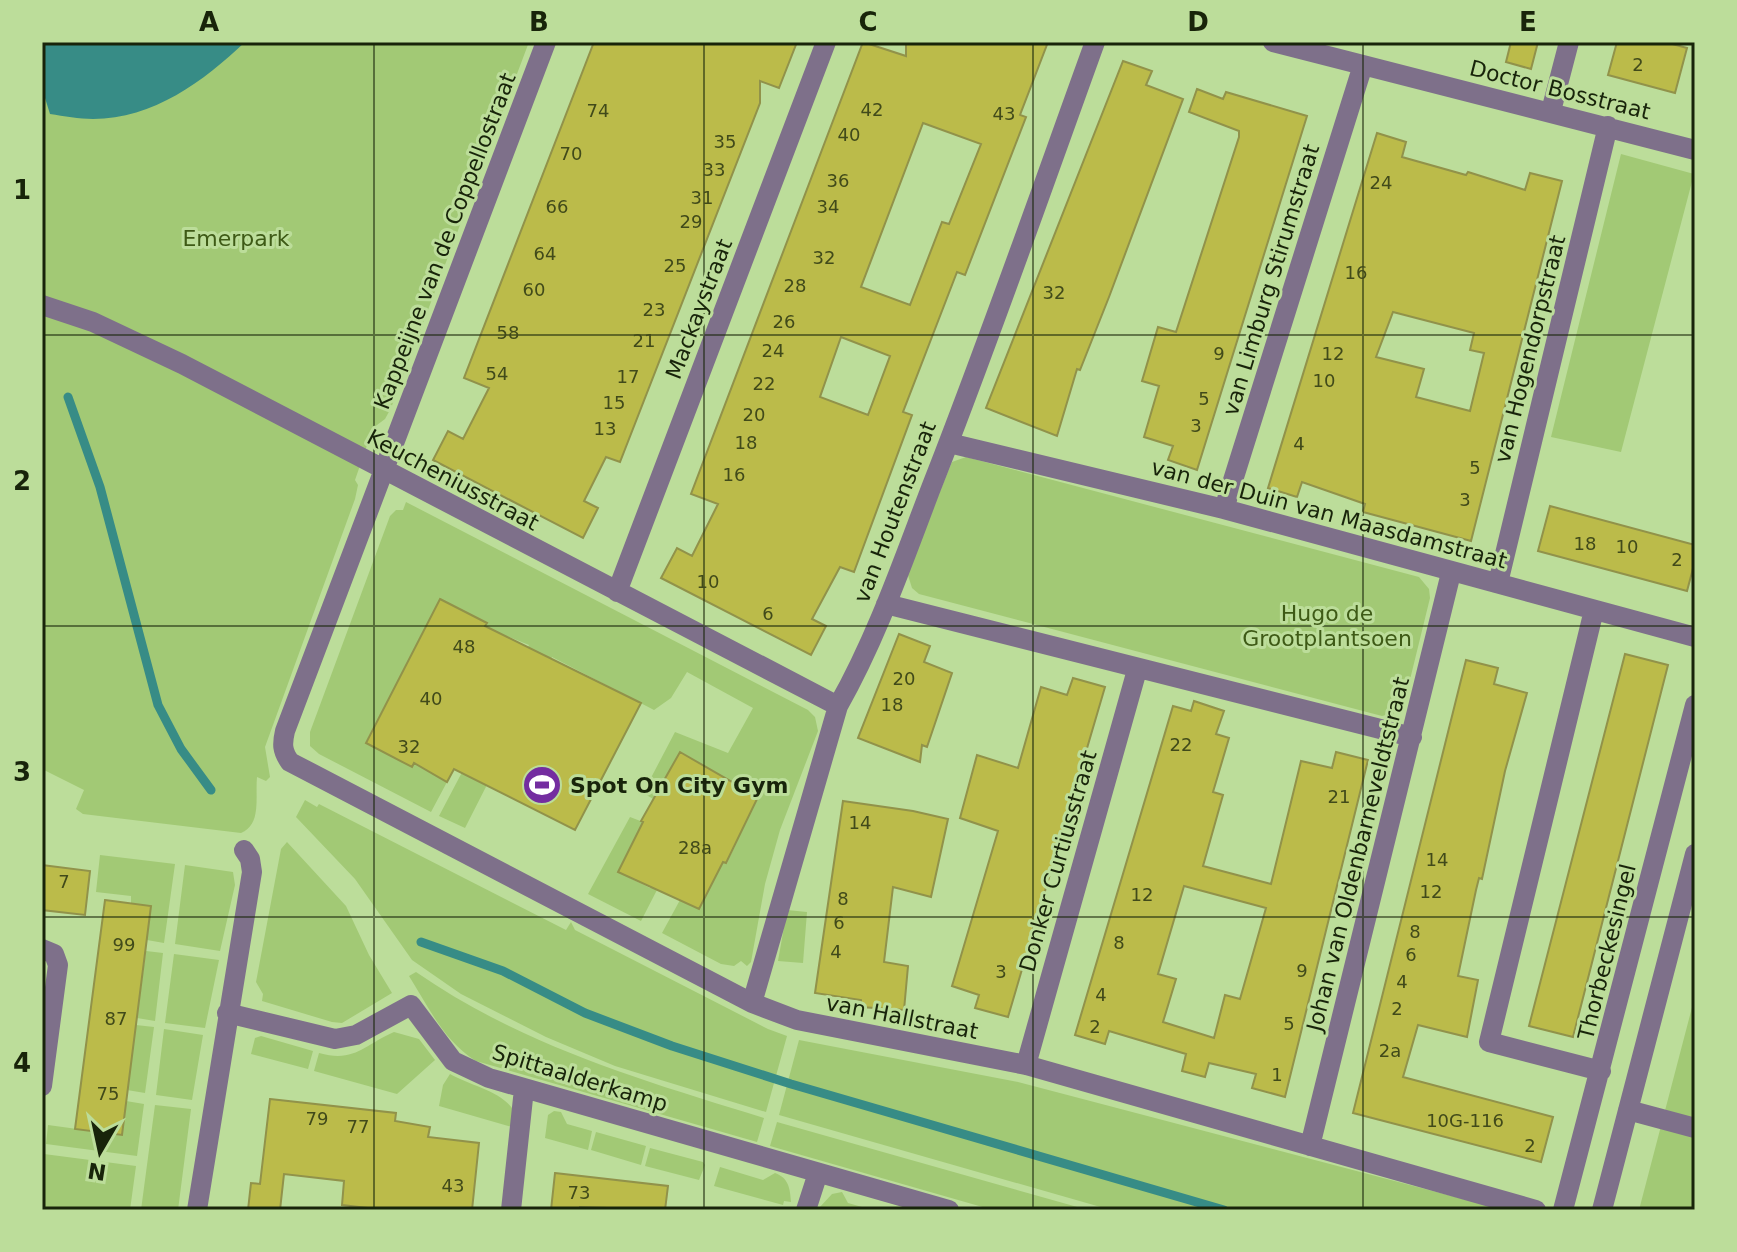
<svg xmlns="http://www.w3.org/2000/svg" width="1737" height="1252" font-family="'DejaVu Sans',sans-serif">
<rect width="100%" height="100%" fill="#bcdd9a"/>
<path fill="#a2c975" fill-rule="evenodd" d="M42 42H529L391 408 385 419 373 428 355 480 358 485 355 499 265 747 270 777 266 781 257 777C255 797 262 824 241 833L83 814 76 809 84 790 42 769Z
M1621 154 1694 174 1621 452 1551 437Z
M966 457 1419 577 1429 589 1430 598 1404 704 1395 713 1382 716 919 594 912 588 907 572 952 462Z
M406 502 808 710 815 717 818 731 780 830 765 884 751 962 747 966 741 961 734 966 721 964 662 933 680 900 723 862 727 863 758 797 680 752 655 800 643 793 675 732 728 753 753 708 687 672 671 698 654 710 552 657 465 828 439 816 529 645 504 635 432 773 447 782 431 812 319 754 310 746V732L390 516 396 510H403ZM440 599 487 623 412 767 366 742Z
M305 800 317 807 319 804 566 930 571 922 575 930 768 1029 787 1036 766 1112 615 1066 546 1037 461 994 412 960 355 879 296 817Z
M630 817 643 822 618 872 650 888 653 885 658 888 641 921 588 894Z
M287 842 346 906 369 955 392 993 342 1023 332 1022 262 1001 263 994 256 982 281 849Z
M100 855 175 864 164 943 147 940 151 906 131 903V896L96 892Z
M185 865 233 872 235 885 220 951 175 944Z
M787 910 807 912 803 963 778 961Z
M146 951 163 953 155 1021 137 1018Z
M174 954 219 960 205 1028 165 1023Z
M416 972C523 1046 641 1080 764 1118L757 1142 476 1061C444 1041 429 1008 409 976Z
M1695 996V1199L1692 1210H1639Z
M136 1025 154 1027 145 1093 127 1090Z
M164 1029 203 1035 192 1100 156 1095Z
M394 1032 419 1039 435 1060 397 1094 314 1071 319 1053C355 1063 364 1045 394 1032Z
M261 1036 313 1051 308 1069 251 1054 255 1038Z
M799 1040 1018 1082 1505 1210H1111L779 1115Z
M450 1074C471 1086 502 1091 514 1111L512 1127 439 1106 443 1085Z
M126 1101 144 1104 137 1156 46 1144 48 1125 121 1135Z
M155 1105 191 1109 178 1210H141Z
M554 1111 561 1112 567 1124 592 1131 588 1150 545 1138 548 1115Z
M777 1122 1088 1210H993L770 1146Z
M596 1132 646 1146 641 1165 591 1150Z
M650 1148 703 1162 705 1165 699 1180 645 1166Z
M44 1154 136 1166 130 1210H42Z
M720 1167 763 1180 775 1173C789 1178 790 1189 791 1202L784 1201 783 1205 714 1186Z
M842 1192 848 1203 862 1207 861 1210 819 1208 832 1194Z"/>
<path fill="#378c86" d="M42 42H245C204 81 153 119 93 119 79 119 64 116 50 114L45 98H42Z"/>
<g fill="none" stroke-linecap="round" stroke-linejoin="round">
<path stroke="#378c86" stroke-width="9" d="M68 397 100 487 158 705 181 749 211 790
M421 942 503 971 585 1013 672 1046 791 1084 1224 1210"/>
</g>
<path fill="#bbbb4a" stroke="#91924a" stroke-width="2" fill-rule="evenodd" d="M594 42H797L779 88 760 81V103L620 462 606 457 584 501 598 508 583 538 433 460 448 431 463 439 489 388 464 378Z
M863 42 906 56V42H1048L1020 115 1026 117 965 275 957 272 903 412 912 415 854 572 840 567 812 619 826 626 811 655 661 578 677 548 692 556 718 504 691 494ZM923 123 981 144 949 224 942 222 910 305 861 287ZM841 337 890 356 868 415 820 397Z
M1511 42H1538L1531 69 1506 62Z
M1617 42H1665L1687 48 1675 93 1608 75Z
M1123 61 1152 71 1146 85 1183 99 1109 297 1080 370 1077 369 1057 436 986 408Z
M1197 89 1223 99 1226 92 1307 116 1197 470 1168 460 1173 446 1144 437 1159 386 1142 381 1158 327 1176 332 1239 137V131L1189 112Z
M1377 133 1406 142 1402 157 1466 175 1468 172 1525 190 1530 173 1562 181 1471 541 1363 512 1365 504 1302 482 1297 497 1268 488ZM1393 312 1474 333 1470 350 1484 353 1470 411 1416 397 1424 369 1376 357Z
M1550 506 1695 545V561L1687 591 1538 551Z
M440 599 487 623 485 626 641 703 575 830 454 769 447 782 414 763 412 767 366 743Z
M899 634 930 646 924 662 952 673 927 747 922 745 920 762 858 738Z
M1625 654 1668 665 1573 1037 1529 1026Z
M1466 660 1498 668 1494 684 1527 693 1505 771 1482 879 1479 878 1476 890 1458 976 1478 980 1467 1037 1418 1025 1403 1077 1553 1117 1541 1162 1353 1113Z
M1073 678 1105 687 1008 1017 975 1008 979 995 952 986 998 831 960 818 977 755 1018 768 1041 687 1067 695Z
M1194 701 1224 711 1216 734 1229 738 1213 792 1223 795 1203 866 1271 884 1301 761 1332 768 1336 752 1368 760 1285 1097 1252 1088 1256 1074 1209 1063 1205 1077 1182 1071 1186 1054 1109 1031 1105 1044 1075 1035 1173 706 1191 711ZM1184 886 1266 908 1240 999 1225 995 1214 1038 1163 1022 1176 979 1158 974Z
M680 752 758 797 726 863 723 862 699 909 618 872 643 822 641 821Z
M843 801 913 811 948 819 931 897 893 887 884 962 908 966 904 1010 861 1007V1000L815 993Z
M42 865 90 871 85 915 42 910Z
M105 900 151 906 122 1135 75 1129Z
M270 1099 396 1113 395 1121 430 1127 428 1137 479 1143 472 1210H385L342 1205 344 1181 284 1174 280 1210H248L251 1183 260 1184Z
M555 1173 668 1186 665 1210 580 1207V1210H551Z"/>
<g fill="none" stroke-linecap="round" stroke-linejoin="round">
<path stroke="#7e708a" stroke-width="20" d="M546 42 285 731C282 744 282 751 290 762L752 1003 797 1020 1026 1065 1536 1210
M1273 42 1695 150
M1551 111 1569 42
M42 305 93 322 182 364 838 706
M949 443 1224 509 1695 637
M1224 509 1363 65
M1498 583 1608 126
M617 592 826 42
M886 604 1412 737
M1594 610 1489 1042 1601 1071
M42 949 54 954 58 965 42 1086
M752 1003 838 706C877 637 903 561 931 488 989 341 1041 191 1095 42
M227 1013 335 1039 356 1035 411 1005 453 1061 489 1078 949 1210
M1026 1065 1137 670
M1628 1110 1695 1128
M1310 1146 1451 573
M197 1210 252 872 250 859 244 850
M511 1210 524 1089
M806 1210 818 1173
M1563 1210 1695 705
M1602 1210 1695 854"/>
</g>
<path fill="none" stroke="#18240a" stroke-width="2" stroke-opacity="0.55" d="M374 42V1210M704 42V1210M1033 42V1210M1363 42V1210M42 335H1695M42 626H1695M42 917H1695"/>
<defs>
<g id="stadium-disc" transform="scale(2)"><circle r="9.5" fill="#742da0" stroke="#bcdd9a"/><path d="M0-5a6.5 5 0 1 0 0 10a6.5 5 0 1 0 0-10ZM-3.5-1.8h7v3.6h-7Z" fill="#fff"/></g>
</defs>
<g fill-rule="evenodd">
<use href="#stadium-disc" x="542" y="785"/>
</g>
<g text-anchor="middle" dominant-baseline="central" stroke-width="6" stroke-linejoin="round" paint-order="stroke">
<g font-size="18" fill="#414a1a">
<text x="1638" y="64">2</text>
<text x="872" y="109">42</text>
<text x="598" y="110">74</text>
<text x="1004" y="113">43</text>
<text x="849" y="134">40</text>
<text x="725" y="141">35</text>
<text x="571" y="153">70</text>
<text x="714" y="169">33</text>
<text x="838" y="180">36</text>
<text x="1381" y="182">24</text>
<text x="702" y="197">31</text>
<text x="557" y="206">66</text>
<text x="828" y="206">34</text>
<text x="691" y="221">29</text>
<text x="545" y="253">64</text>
<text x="824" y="257">32</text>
<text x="675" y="265">25</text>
<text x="1356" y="272">16</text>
<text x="795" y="285">28</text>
<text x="534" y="289">60</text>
<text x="1054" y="292">32</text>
<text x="654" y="309">23</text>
<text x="784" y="321">26</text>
<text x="508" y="332">58</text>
<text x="644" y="340">21</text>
<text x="773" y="350">24</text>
<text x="1219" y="353">9</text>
<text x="1333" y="353">12</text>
<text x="497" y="373">54</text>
<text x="628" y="376">17</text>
<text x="1324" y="380">10</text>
<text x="764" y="383">22</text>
<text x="1204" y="398">5</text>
<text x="614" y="402">15</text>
<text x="754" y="414">20</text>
<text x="1196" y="425">3</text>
<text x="605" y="428">13</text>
<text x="746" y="442">18</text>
<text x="1299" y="443">4</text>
<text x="1475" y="467">5</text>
<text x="734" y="474">16</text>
<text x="1465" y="499">3</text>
<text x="1585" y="543">18</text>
<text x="1627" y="546">10</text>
<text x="1677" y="559">2</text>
<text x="708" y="581">10</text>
<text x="768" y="613">6</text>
<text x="464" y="646">48</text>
<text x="904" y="678">20</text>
<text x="431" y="698">40</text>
<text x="892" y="704">18</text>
<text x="1181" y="744">22</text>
<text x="409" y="746">32</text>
<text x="1339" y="796">21</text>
<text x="860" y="822">14</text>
<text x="695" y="847">28a</text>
<text x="1437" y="859">14</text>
<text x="64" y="881">7</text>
<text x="1431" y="891">12</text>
<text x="1142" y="894">12</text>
<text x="843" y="898">8</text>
<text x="839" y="922">6</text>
<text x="1415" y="931">8</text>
<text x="1119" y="942">8</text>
<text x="124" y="944">99</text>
<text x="836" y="951">4</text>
<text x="1411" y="954">6</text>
<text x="1302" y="970">9</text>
<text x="1001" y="971">3</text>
<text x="1402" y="981">4</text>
<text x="1101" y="994">4</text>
<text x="1397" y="1008">2</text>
<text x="116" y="1018">87</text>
<text x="1289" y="1023">5</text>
<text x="1095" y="1026">2</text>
<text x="1390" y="1050">2a</text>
<text x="1277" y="1074">1</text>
<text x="108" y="1093">75</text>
<text x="317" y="1118">79</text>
<text x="1465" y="1120">10G-116</text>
<text x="358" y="1126">77</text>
<text x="1530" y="1145">2</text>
<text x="453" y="1185">43</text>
<text x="579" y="1192">73</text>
</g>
<g font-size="22" fill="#18240a" stroke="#bcdd9a">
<text transform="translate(1560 90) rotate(14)">Doctor Bosstraat</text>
<text transform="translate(445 241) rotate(-69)">Kappeijne van de Coppellostraat</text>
<text transform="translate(1271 280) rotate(-73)">van Limburg Stirumstraat</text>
<text transform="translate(699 309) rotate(-69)">Mackaystraat</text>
<text transform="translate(1530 349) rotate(-76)">van Hogendorpstraat</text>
<text transform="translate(453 480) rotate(28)">Keucheniusstraat</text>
<text transform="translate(895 512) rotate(-69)">van Houtenstraat</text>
<text transform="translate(1329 514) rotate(15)">van der Duin van Maasdamstraat</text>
<text transform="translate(1358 854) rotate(-76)">Johan van Oldenbarneveldtstraat</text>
<text transform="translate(1058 861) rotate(-74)">Donker Curtiusstraat</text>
<text transform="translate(1607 952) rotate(-76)">Thorbeckesingel</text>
<text transform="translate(902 1017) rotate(11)">van Hallstraat</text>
<text transform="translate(580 1078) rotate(17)">Spittaalderkamp</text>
</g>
<g font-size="22" fill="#3e5a16" stroke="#bcdd9a">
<text x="236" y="238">Emerpark</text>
<text x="1327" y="613">Hugo de<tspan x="1327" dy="25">Grootplantsoen</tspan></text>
</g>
<g font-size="22" font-weight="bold" fill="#18240a" stroke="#bcdd9a" text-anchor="start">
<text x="570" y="785">Spot On City Gym</text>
</g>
</g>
<rect width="1737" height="1252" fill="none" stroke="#bcdd9a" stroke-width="88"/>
<g transform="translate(100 1152) rotate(189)" stroke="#bcdd9a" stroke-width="6" paint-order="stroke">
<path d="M0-6L14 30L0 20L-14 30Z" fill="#18240a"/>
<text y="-12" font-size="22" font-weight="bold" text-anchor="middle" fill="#18240a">N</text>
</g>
<rect x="44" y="44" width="1649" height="1164" fill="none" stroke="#18240a" stroke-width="3"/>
<g font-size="26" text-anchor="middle" font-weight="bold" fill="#18240a">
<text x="209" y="31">A</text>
<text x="539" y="31">B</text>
<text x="868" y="31">C</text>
<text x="1198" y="31">D</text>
<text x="1528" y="31">E</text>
<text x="22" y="199">1</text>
<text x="22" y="490">2</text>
<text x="22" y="781">3</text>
<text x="22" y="1072">4</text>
</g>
</svg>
